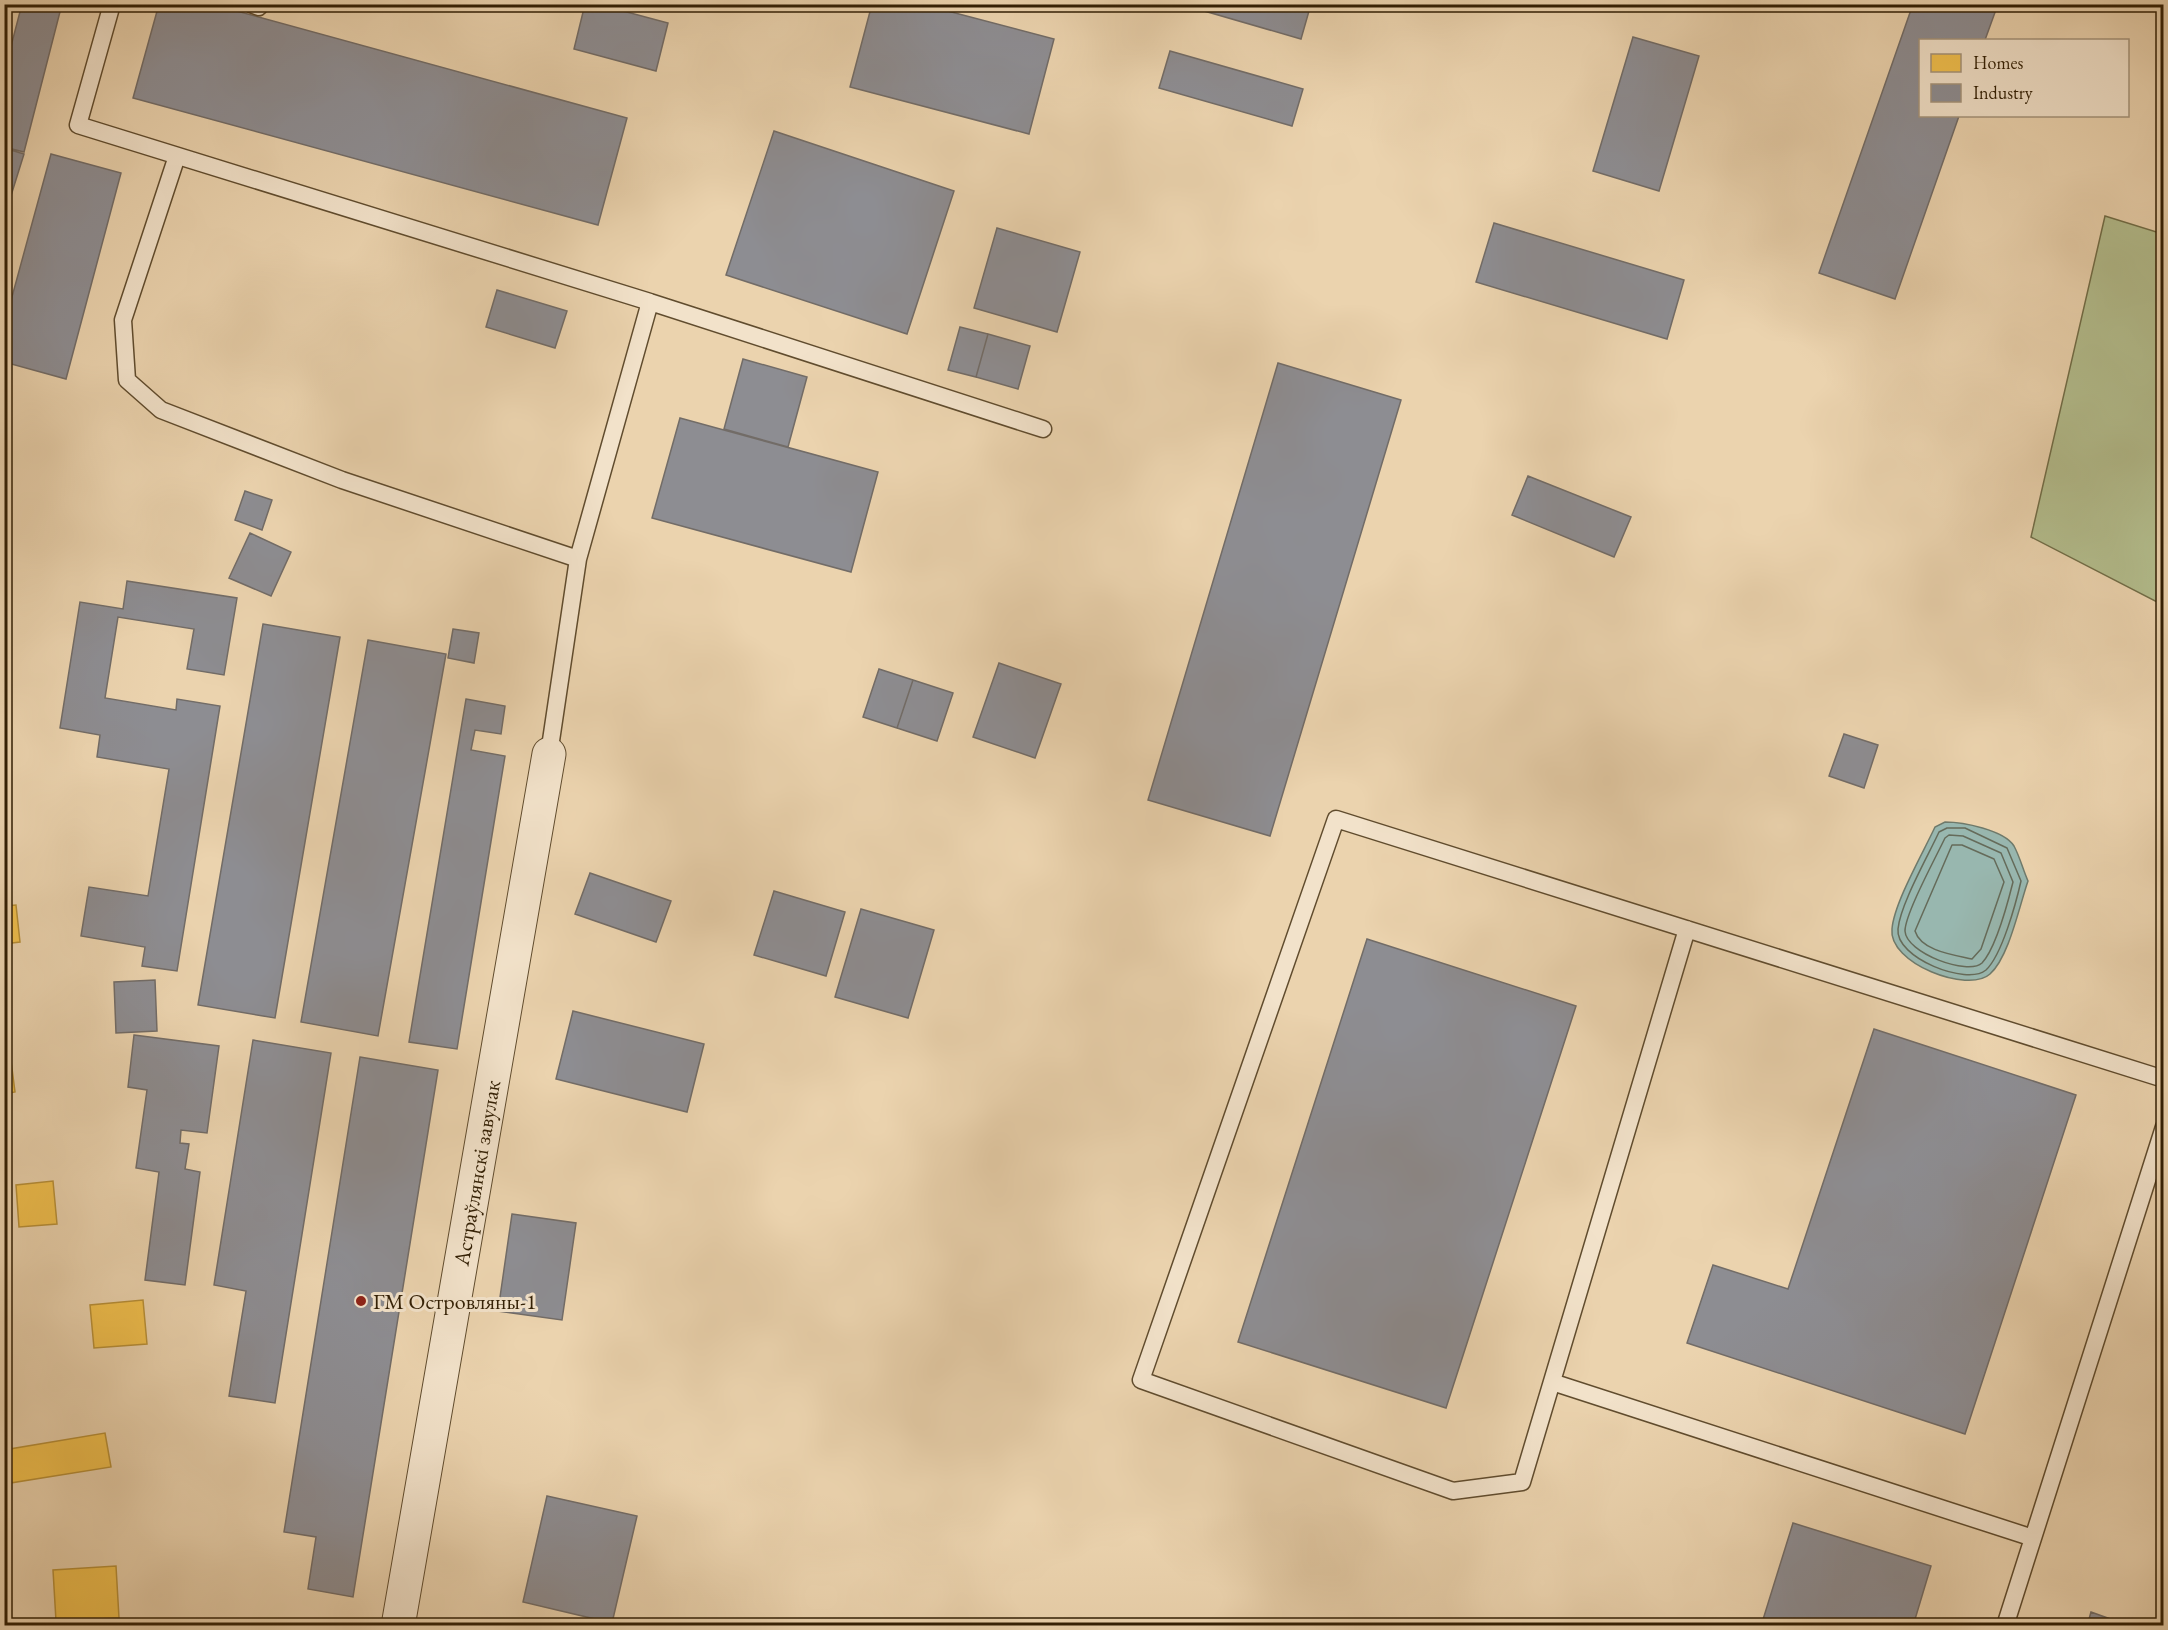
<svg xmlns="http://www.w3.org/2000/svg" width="2168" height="1630" font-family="'EB Garamond',serif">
<rect width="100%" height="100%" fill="#ebd3ae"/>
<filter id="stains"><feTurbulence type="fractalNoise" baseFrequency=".00333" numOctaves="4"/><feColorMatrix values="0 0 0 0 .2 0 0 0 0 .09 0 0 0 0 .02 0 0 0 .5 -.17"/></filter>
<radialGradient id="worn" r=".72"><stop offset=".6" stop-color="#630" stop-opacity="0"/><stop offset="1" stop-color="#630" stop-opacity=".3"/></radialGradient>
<path fill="#b3bd8d" stroke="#726e48" stroke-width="1.5" d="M2105 216 2163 234 2164 579 2157 602 2031 537Z"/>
<path fill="#98b7af" stroke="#6f7a6b" stroke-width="1.5" d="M1945 822C1963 822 2004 830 2014 846 2020 857 2023 870 2028 881 2019 907 2009 957 1990 974 1968 994 1888 963 1892 929 1894 903 1923 853 1935 827Z"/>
<path fill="#f2c14e" stroke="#b89038" stroke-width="1.5" d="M16 905 20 942 4 944V906Z
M4 1053H10L15 1092 4 1094Z
M53 1181 57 1224 19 1227 16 1185Z
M143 1300 147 1344 94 1348 90 1305Z
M105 1433 111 1467 4 1484V1450Z
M116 1566 119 1618 56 1621 53 1570Z
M351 1620V1626H293V1623Z"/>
<path fill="#8d8d92" stroke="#726c67" stroke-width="1.5" d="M22 4H62L24 152 4 147V73Z
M159 4H211L627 118 598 225 133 98Z
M585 4H597L668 23 656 71 574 49Z
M872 4H921L1054 39 1029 134 850 87Z
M1180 4H1311L1301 39Z
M1913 4H1998L1985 40H1920V116H1959L1895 299 1819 273Z
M1633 37 1699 56 1659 191 1593 171Z
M1170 51 1303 89 1292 126 1159 88Z
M774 131 954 191 907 334 726 275Z
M4 148 24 154 4 218Z
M51 154 121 173 66 379 4 362V326Z
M1494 223 1684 280 1667 339 1476 282Z
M997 228 1080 252 1057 332 974 308Z
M497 290 567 311 555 348 486 327Z
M960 327 988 334 976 377 948 370Z
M988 334 1030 346 1018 389 976 377Z
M743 359 807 377 788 447 724 429Z
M1278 363 1401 400 1270 836 1148 800Z
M680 418 878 472 851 572 652 518Z
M1528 476 1631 517 1614 557 1512 515Z
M245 491 272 500 262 530 235 520Z
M250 533 291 552 271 596 229 578Z
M127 581 237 598 224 675 187 669 194 629 118 617 105 698 176 710 177 699 220 706 177 971 142 966 145 947 81 936 89 887 148 896 169 769 97 757 100 735 60 728 80 602 123 609Z
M263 624 340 637 275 1018 198 1005Z
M453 629 479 633 474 663 448 658Z
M368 640 446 654 378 1036 301 1022Z
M999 663 1061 684 1035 758 973 737Z
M879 669 913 680 897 728 863 717Z
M913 680 953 693 937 741 897 728Z
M466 699 505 706 501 734 475 730 471 750 505 756 457 1049 409 1042Z
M1844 734 1878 745 1864 788 1829 776Z
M590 873 671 901 656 942 575 914Z
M774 891 845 912 826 976 754 955Z
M861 909 934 930 908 1018 835 997Z
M1367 939 1576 1006 1446 1408 1238 1342Z
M155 980 157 1031 116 1033 114 982Z
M573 1011 704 1044 687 1112 556 1079Z
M1874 1029 2076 1095 1965 1434 1687 1343 1713 1265 1788 1289Z
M134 1035 219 1046 207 1133 181 1130 180 1143 189 1144 185 1169 200 1172 185 1285 145 1280 159 1172 136 1168 147 1090 128 1087Z
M253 1040 331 1053 275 1403 229 1396 246 1291 214 1285Z
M360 1057 438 1070 353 1597 308 1589 316 1537 284 1532Z
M512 1214 576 1223 562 1320 498 1311Z
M547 1496 637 1516 612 1623 523 1602Z
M1793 1523 1931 1566 1913 1626H1761Z
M2091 1612 2130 1626H2087Z"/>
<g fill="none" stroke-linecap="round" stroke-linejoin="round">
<path stroke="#656b5a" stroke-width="1.5" d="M1947 828H1965L2007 848 2021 881C2016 903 2002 955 1986 970 1967 986 1895 958 1898 929 1900 905 1928 856 1939 832Z
M1949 835 1963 836 2001 853 2013 882C2008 902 1996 948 1982 963 1968 976 1906 953 1905 931 1905 914 1936 857 1945 838Z
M1952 845H1962L1994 859 2004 882 1981 949 1972 959C1954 955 1921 951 1915 931Z"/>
<g stroke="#604c2e" stroke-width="19">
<path id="lane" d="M112 4 78 125 650 302 578 559 549 754
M251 4 259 7
M177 156 123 320 127 380 161 410 342 480 578 559
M650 302 1043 429
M1687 929 1522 1482 1453 1491 1141 1380 1336 819 2164 1079
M1552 1382 2033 1538
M2005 1626 2164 1127"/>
</g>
<g stroke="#604c2e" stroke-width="35">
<g id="street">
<path id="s1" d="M398 1626 549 754"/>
</g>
</g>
<use href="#lane" stroke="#f2e2ca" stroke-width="16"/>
<use href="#street" stroke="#f2e2ca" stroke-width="33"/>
</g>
<circle fill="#8f2418" stroke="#f2e2ca" stroke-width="2" cx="361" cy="1301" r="6"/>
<g text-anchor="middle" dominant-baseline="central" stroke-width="6" stroke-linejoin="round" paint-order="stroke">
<g font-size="22" fill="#321f04" stroke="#f2e2ca">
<text stroke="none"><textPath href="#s1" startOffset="460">Астраўлянскі завулак</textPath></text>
</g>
<g font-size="22" fill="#321f04" stroke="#f2e2ca" text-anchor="start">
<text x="373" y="1301">ГМ Островляны-1</text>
</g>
</g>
<rect width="2168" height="1630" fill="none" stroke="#ebd3ae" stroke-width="24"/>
<rect x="6" y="6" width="2156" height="1618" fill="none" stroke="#321f04" stroke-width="3"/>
<rect x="12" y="12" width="2144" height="1606" fill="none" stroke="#321f04" stroke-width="1.5"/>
<rect x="1919" y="39" width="210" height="78" fill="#f2e2ca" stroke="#a5947b" stroke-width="1.5"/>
<rect x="1931" y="54" width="30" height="18" fill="#f2c14e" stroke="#a5947b" stroke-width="1.5"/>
<text x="1973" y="69" font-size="18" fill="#321f04">Homes</text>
<rect x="1931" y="84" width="30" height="18" fill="#8d8d92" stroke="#a5947b" stroke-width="1.5"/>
<text x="1973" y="99" font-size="18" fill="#321f04">Industry</text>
<rect width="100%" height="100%" filter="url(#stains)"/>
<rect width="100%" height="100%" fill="url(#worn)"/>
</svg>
